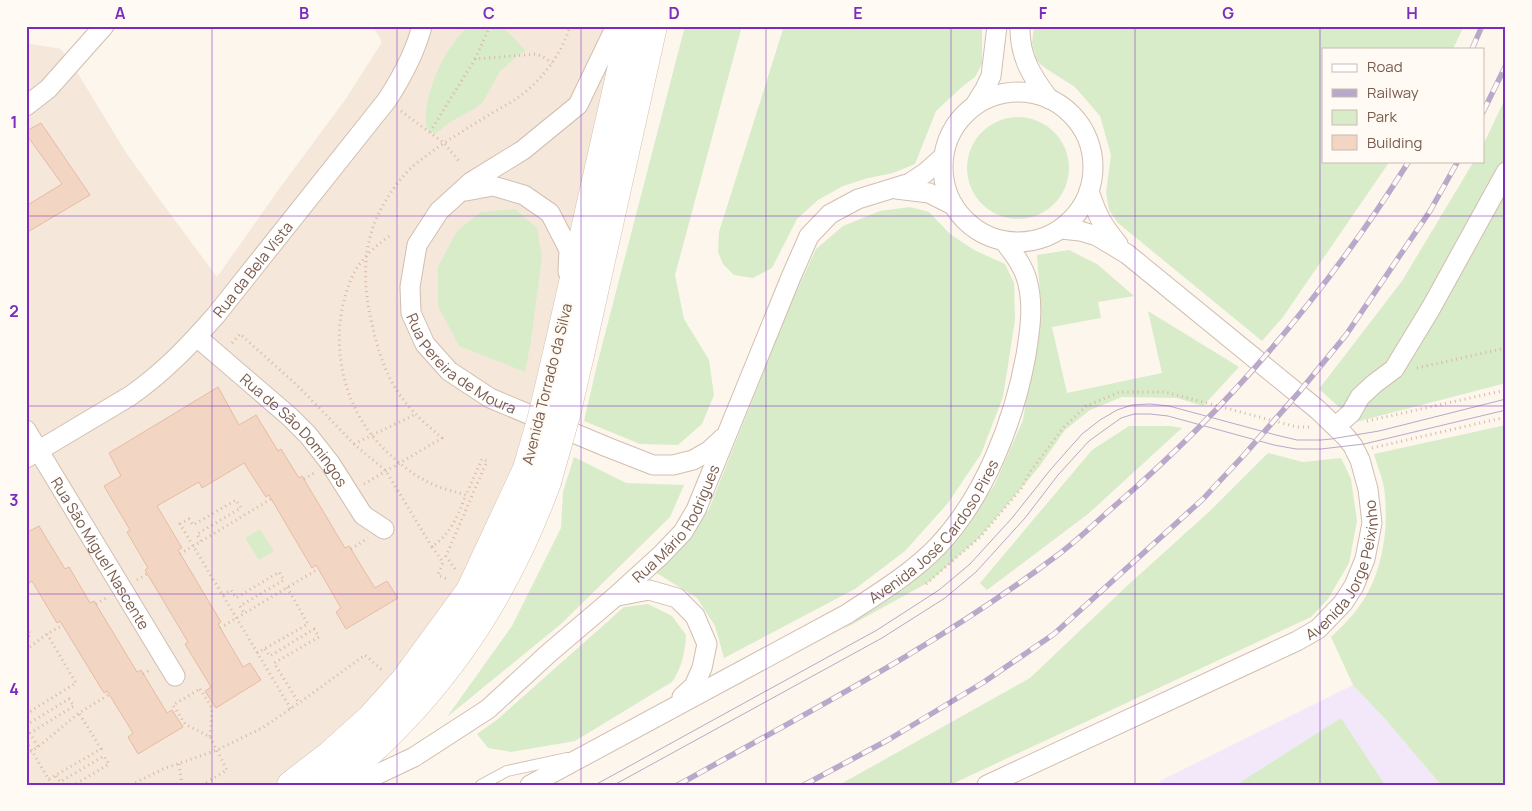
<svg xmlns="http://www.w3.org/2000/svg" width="1532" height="811" font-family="Manrope,sans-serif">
<rect width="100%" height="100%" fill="#fdf6ec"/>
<path fill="#f5e8da" d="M373 26H642L549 438 348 761 315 785H26V43L61 49 71 62 125 151 157 196 217 277 279 189 345 100 382 42Z"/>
<path fill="#f3e8fa" d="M1353 685 1386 720 1441 785H1162L1160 781Z"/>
<path fill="#d8ecc9" d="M468 26 502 27 510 34 526 51 521 53 500 71 483 102 474 109 450 122 435 134 426 128C426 121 425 112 427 105 432 76 447 47 468 26Z
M685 26H742L675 275 684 319 709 360 714 395 702 424 678 445 640 444 584 421 598 361Z
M784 26H982V64L975 77 963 86 936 111 915 164 893 173 868 178 843 186 818 200 797 219 772 268 753 278 734 275 723 264 718 252 719 232Z
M1034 26H1464L1453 49H1323V161H1390L1283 317 1262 341 1118 223 1109 210 1106 193 1111 155 1100 116 1075 87 1045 68 1037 61 1032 43Z
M1506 97V383L1356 422 1319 389 1402 281 1474 161H1483V145Z
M967 168a51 51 0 1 1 102 0a51 51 0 1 1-102 0Z
M910 207 929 212 950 234 974 250 1005 264 1014 283 1015 320 1003 397 981 454 948 503 905 551 855 589 724 658 715 626 697 598 655 572 684 542 709 509 791 303 816 249 843 226 880 211Z
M515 209 537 228 542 257 531 341 525 372 459 346 438 306V267L457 231 481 212Z
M1069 250 1097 264 1134 296 1098 302 1101 318 1052 327 1067 393 1162 373 1148 311 1239 367 1203 406 1177 398 1122 397 1090 410 1065 430 1039 467 980 537 929 582 842 630 936 563 994 486 1023 420 1041 306 1037 255Z
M1506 425V785H1441L1386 720 1353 685 1331 637C1339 629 1348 621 1355 612 1382 580 1390 528 1384 488 1382 476 1377 465 1374 454Z
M1129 426H1169L1182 428 1088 514 987 590 980 583 1092 450Z
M1268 453 1303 462 1341 458 1351 479 1357 521 1349 563 1328 599 1311 617 950 785H839L1030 678 1128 585 1211 510Z
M574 457 626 483 684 485 670 517 561 624 447 717 512 626 561 528 563 492Z
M260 529 274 551 259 560 245 538Z
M648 604 672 616 686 635C685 653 682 667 672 682L575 741 511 752 488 748 477 734 498 719 624 607Z
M1341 718 1385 785H1236Z"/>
<path fill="#f3d5c3" stroke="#e6bba3" d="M41 123 90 195 26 233V206L62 184 26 134V131Z
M218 387 239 425 256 415 278 451 281 449 299 478 302 476 345 548 349 546 375 588 387 581 398 598 346 629 336 612 341 608 316 565 312 568 269 495 266 497 244 463 202 488 199 482 157 506 182 548 178 550 221 622 218 624 243 667 250 663 261 680 216 708 205 691 211 687 185 644 188 642 145 570 148 568 127 532 130 530 104 486 121 476 109 453Z
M39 526 65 569 69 567 90 603 94 601 137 672 141 670 167 713 172 710 183 727 138 754 128 737 133 733 107 691 104 693 60 621 57 623 32 581 26 585V533Z"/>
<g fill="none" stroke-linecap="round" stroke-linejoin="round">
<g stroke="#d1beb0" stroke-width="12">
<path id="service" d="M481 785 507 771 567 758"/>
</g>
<g stroke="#d1beb0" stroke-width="21">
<g id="minor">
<path id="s1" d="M616 26 578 105 523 150 471 182 439 211 417 245 410 287 411 313 425 344 449 371 490 398 607 447 653 465H673L693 460 709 451 723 438"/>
<path d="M1020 26C1019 56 1032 77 1049 99"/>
<circle cx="1018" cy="167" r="75"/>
<path d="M975 105 985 89 991 76 997 26"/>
<path d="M26 106 48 89 104 26"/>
<path d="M896 189 929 193 953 205"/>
<path d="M466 191 493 186 524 195 550 213 569 250 568 272"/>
<path d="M1089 191C1097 215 1102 225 1118 244"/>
<path id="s2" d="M197 337 290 417 308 435 330 463 363 515 384 529"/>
<path d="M1336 426 1351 413 1360 397 1374 384 1394 369 1431 308 1506 172"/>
<path id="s3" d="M26 430 175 676"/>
<path id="s4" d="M26 458 130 396C163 373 189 346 216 315L387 100C402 77 415 53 422 26"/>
<path d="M618 596 649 590 677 598 695 616 707 644 702 668 694 686 682 697"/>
<path id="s5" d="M355 785 414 757 488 709 549 653 616 596 661 555 683 532 696 510 791 277 809 236 830 214 858 199 910 183 925 173 943 157"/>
<path id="s6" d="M530 785 847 614C879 593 912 573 938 546 985 496 1014 421 1026 355 1030 330 1034 305 1027 280 1023 265 1013 253 1004 241"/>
<path id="s7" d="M987 785 1297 641 1318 629 1343 603 1354 586 1365 559 1372 523 1368 489 1360 460 1353 446 1346 437 1318 410 1127 254 1097 236 1080 231 1061 229"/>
</g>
</g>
<g stroke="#d6c0b0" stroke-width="29">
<path id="secondary" d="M558 349 627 44 630 26
M580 355 653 26
M291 785 330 755 370 719 405 680 470 591 527 469
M331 785C434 703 502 605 547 482"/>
</g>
<path stroke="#d9b8a5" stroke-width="3" stroke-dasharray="1 4" stroke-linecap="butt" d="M475 59 490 26
M401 111 444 143 459 161
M430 132 475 59 536 54 543 57 552 63
M232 343 240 334 299 387 354 444 386 471 432 547C452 532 457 517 466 495 453 491 438 488 426 481 410 473 394 459 381 446 339 402 327 331 353 275 361 258 377 245 392 234
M1417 368 1506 348
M1367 421 1506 390
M354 444 416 414
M1372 448 1506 417
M304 479 314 473
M364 484 442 438C428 426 413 413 402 398 383 373 375 340 369 310 363 277 364 243 379 213 387 197 398 180 412 167 437 146 466 129 494 112 503 107 512 102 520 96 543 79 562 53 570 26
M201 541 197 534 241 508 236 500 193 525 189 519 180 524 291 709
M432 547 443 562 438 575 449 580
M351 549 368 538
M180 554 271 499
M455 569 446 556 487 461 482 459 466 495
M137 580 147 574
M926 584 980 537 1021 489 1030 472 1063 428 1086 406 1120 392H1165L1297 427H1309
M223 595 231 590 236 598 279 572 284 580 240 606 244 613
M96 604 108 597
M26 628 31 635 26 637
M220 628 318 569
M265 649 270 656 314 629 319 637 274 663 299 703
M26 650 47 634 63 625
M257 653 308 624 287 587
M143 674 150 670
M200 689 212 708 210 737 185 724 173 705Z
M26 714 76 683 47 634
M26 725 69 699 74 706 30 733 38 747
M26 741 52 785
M26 754 38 747 79 713 110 694
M179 764 182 785
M56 776 60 782 104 756 109 764 74 785
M49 779 101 749 79 713
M131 785 163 769 217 750 262 728 299 703 365 655 382 670
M202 785 227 770 210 737
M444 785 448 783"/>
<use href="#service" stroke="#fff" stroke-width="10"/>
<use href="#minor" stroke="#fff" stroke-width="19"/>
<use href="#secondary" stroke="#fff" stroke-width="28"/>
<path stroke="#b9a8c9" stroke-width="1" d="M595 785 877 630 939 590 970 564 1012 518 1051 469 1082 434 1100 420 1117 410 1132 405 1150 404 1169 406 1276 435 1297 440H1321L1331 439 1379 431 1506 399
M614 785 882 638 945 598 976 572 1025 518 1058 475 1089 441 1121 418 1134 414H1150L1168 416 1274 445 1296 449H1321L1364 444 1506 410"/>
<g stroke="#b9a8c9" stroke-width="5.5">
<path id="rail" d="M1472 49 1482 26
M1483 112 1506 65
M678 785C806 713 937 646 1055 557 1077 541 1097 521 1118 503 1232 404 1329 289 1409 161
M804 785 888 740 984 682 1054 634 1203 499 1244 455 1300 391 1346 335 1430 211 1458 161"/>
</g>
<use href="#rail" stroke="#fffaf3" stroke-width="4" stroke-dasharray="11" stroke-linecap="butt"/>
<g stroke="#d6c0b0" stroke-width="29" stroke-linecap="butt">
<path id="secondary-bridge" d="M527 469 542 417 558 349
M547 482 566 415 580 355"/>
</g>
<use href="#secondary-bridge" stroke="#fff" stroke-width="28"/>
</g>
<path fill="none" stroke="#7b2cbf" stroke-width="1" stroke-opacity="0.55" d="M212 26V785M397 26V785M581 26V785M766 26V785M951 26V785M1135 26V785M1320 26V785M26 216H1506M26 406H1506M26 594H1506"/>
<g text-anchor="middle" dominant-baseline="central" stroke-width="4.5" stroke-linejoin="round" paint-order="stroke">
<g font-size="15" fill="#7a5c4d" stroke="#fffaf3">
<text stroke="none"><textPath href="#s4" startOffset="298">Rua da Bela Vista</textPath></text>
<text stroke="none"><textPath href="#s1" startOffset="446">Rua Pereira de Moura</textPath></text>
<text transform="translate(547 384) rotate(-76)">Avenida Torrado da Silva</text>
<text stroke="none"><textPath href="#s2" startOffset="135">Rua de São Domingos</textPath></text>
<text stroke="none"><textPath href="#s5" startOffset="420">Rua Mário Rodrigues</textPath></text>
<text stroke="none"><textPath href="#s6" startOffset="482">Avenida José Cardoso Pires</textPath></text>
<text stroke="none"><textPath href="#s3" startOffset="144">Rua São Miguel Nascente</textPath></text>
<text stroke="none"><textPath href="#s7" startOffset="432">Avenida Jorge Peixinho</textPath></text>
</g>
</g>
<rect width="1532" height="811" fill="none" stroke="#fffaf3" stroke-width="55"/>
<rect x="1322" y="48" width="162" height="115" fill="#fffaf3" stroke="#cabbb1"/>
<rect x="1332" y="64" width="25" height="8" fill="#ffffff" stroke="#cabbb1"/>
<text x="1367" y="72" font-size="15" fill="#7a5c4d">Road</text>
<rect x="1332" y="89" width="25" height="8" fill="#b9a8c9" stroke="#cabbb1"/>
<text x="1367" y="98" font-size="15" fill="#7a5c4d">Railway</text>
<rect x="1332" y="110" width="25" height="15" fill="#d8ecc9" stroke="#cabbb1"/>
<text x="1367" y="122" font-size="15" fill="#7a5c4d">Park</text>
<rect x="1332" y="135" width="25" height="15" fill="#f3d5c3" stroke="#cabbb1"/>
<text x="1367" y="148" font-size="15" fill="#7a5c4d">Building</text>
<rect x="28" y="28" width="1476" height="756" fill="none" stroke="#7b2cbf" stroke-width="2"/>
<g font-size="16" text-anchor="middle" font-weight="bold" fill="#7b2cbf">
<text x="120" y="19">A</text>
<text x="304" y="19">B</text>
<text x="489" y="19">C</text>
<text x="674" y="19">D</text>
<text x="858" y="19">E</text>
<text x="1043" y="19">F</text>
<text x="1228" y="19">G</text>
<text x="1412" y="19">H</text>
<text x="14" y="128">1</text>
<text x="14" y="317">2</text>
<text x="14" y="506">3</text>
<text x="14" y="695">4</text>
</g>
</svg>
